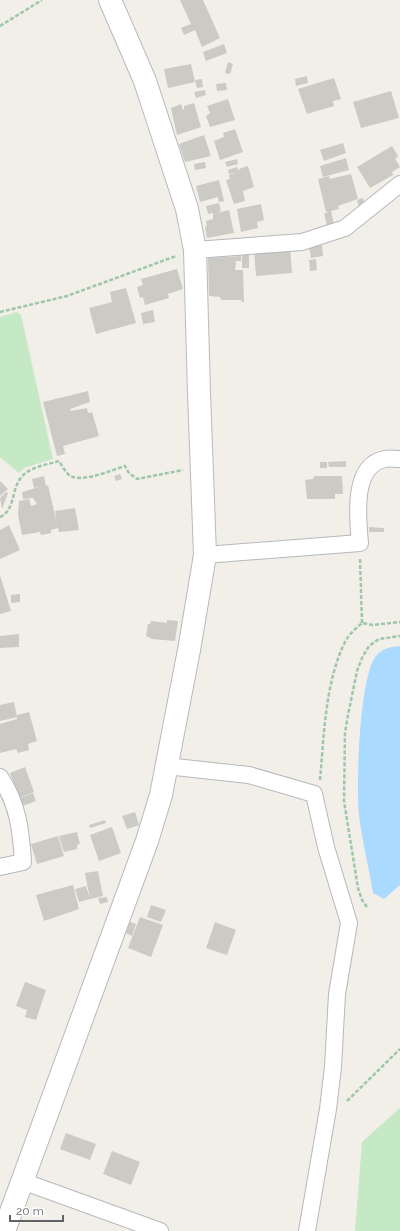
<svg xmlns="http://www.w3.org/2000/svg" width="400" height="1231" font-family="Raleway,sans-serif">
<rect width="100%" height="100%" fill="#f1efe8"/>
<path fill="#c5e8c5" d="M17 312 21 315 53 459 24 468 19 473 0 457V317Z
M400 1108V1231H355L362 1142Z"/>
<path fill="#aadaff" d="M400 646V885L384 899 373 893C369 867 362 841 359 815 356 786 359 677 376 656 383 648 390 647 400 646Z"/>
<path fill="#cccac5" d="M180 0H203L220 38 202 47 195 30 184 35 181 28 191 24Z
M224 44 227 53 206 61 203 52Z
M228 62 233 64 230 74 225 73Z
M191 64 195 82 168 88 164 69Z
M307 76 308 83 296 86 295 79Z
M334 78 341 99 333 101 334 106 307 114 298 89Z
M202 79 203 87 197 88 195 80Z
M226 83 227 90 217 91 216 84Z
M205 90 206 95 196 98 194 92Z
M391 91 399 118 361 128 353 102Z
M228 99 235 120 210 127 206 116 210 113 207 106Z
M194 103 201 127 177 135 171 108 181 104 183 110 184 109V106Z
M235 129 243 152 220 160 214 141 224 137 223 133Z
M204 135 211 156 185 162 179 144Z
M343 143 346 153 324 161 320 150Z
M392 146 398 156 395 159 400 167 392 172 393 175 370 188 357 167Z
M346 158 349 170 323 177 320 166Z
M237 159 238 164 227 167 225 162Z
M205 162 206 168 195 170 194 164Z
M248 166 254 187 243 191 245 201 234 204 226 180 230 179 229 175 237 172 229 174 228 170 237 167 239 172V169Z
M351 174 358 199 338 206 339 209 331 211 334 224 327 226 324 213H328L326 212 318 179 329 176 330 179Z
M219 180 224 201 219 202 218 197 200 202 196 186Z
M363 198 365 204 359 207 357 200Z
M219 203 221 211 217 213 229 210 234 233 207 238 205 227 207 226 206 221 213 219V213L208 214 206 206Z
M261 204 264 220 257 222 258 228 241 232 237 209Z
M322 245 323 256 311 258 309 247Z
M290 246 292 273 256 276 254 249Z
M242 255H249V268H242Z
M241 256V261H236L235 270H243L244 302H242L241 300H221L220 297 209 296 208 258Z
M316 259 317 270 310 271 309 260Z
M177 269 183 289 168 294 169 298 145 305 143 297 140 298 137 287 143 285 141 279Z
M126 288 136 323 96 334 89 308 112 302 110 292Z
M153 310 155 322 143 324 141 313Z
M88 391 90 402 70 409 71 411 87 408 88 413 92 412 99 436 63 446 65 454 57 456 43 402Z
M346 461V467H329L328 462Z
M320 462H327V468H320Z
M120 474 122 479 116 481 114 476Z
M44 476 46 486 48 485 57 524 55 511 75 508 79 530 59 532 58 528 51 530V533L41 535 40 532 22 535 18 515 19 501 29 499 31 506 37 504 33 498 23 499 22 492 39 487 34 488 32 479Z
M314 476H342L343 494H335V499H307L305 480 313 479Z
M0 481 8 489 0 496Z
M6 492 8 493 2 509 0 498Z
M9 525 20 550 0 559V530Z
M369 527 384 528V532H369Z
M0 575 11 611 0 614Z
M20 594V602L11 603V595Z
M167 620 178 621 175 641 152 639 146 636 148 624H150L151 621 167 623Z
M19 634V647L0 648V636Z
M14 702 17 717 0 721V705Z
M29 712 37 741 28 744 29 750 18 753 16 749 0 753V724L17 719V715Z
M25 767 34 792 19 798 10 773Z
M33 793 36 801 22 806 20 798Z
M135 812 139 825 127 829 122 816Z
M105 820 106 823 90 828 89 825Z
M112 827 121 853 99 861 90 835Z
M77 832 80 844 77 845V849L64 852 59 836Z
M58 836 64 856 37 864 31 844Z
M98 871 103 896 90 899 85 873Z
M73 885 79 909 44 921 36 895Z
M86 886 90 899 79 902 75 889Z
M107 897 108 902 100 904 98 898Z
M151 905 166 910 161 922 147 917Z
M140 917 163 925 151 957 128 948Z
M130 922 136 924 132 936 126 933Z
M215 922 236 930 227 955 206 948Z
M25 982 46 990 36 1020 25 1017 27 1010 16 1006Z
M66 1133 96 1144 90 1160 60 1149Z
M112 1151 140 1162 131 1185 103 1174Z"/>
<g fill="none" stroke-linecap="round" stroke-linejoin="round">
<g stroke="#b5b8bc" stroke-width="18">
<path id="street" d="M195 250 302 242 345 228 400 184
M205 555 360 543C358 520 351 465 385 459 389 458 395 459 400 459
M166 766 249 775 314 794 326 847 349 923 337 994 333 1067 328 1109 307 1231
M0 777C18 804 21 830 23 862L0 867
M22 1181 160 1231"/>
</g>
<g stroke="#b6babf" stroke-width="24">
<path id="secondary" d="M4 1231 147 841 161 795 189 650 205 555 199 393 195 250 187 209 145 81 110 0"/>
</g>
<path stroke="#9cc7a9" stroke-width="2.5" stroke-dasharray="4 2" stroke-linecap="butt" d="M0 26 42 0
M0 312 67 296 176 256
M0 517C15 510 11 492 20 479 28 467 46 465 59 461 62 466 65 471 69 475 80 484 112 470 125 466L129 473 137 479 183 470
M360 559 362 623
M320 780C324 736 325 684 344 644 348 635 355 629 362 623L373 625 400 622
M367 907 362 900 358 888 344 801 345 733 348 715 357 671 362 658 369 646 379 639 400 636
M347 1101 400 1049"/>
<use href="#street" stroke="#fff" stroke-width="16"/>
<use href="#secondary" stroke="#fff" stroke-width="22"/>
</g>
<path d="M10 1215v6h53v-6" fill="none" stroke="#5f6368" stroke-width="2"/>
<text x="16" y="1215" font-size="12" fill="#5f6368" stroke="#ffffff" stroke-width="3" paint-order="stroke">20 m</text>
</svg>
